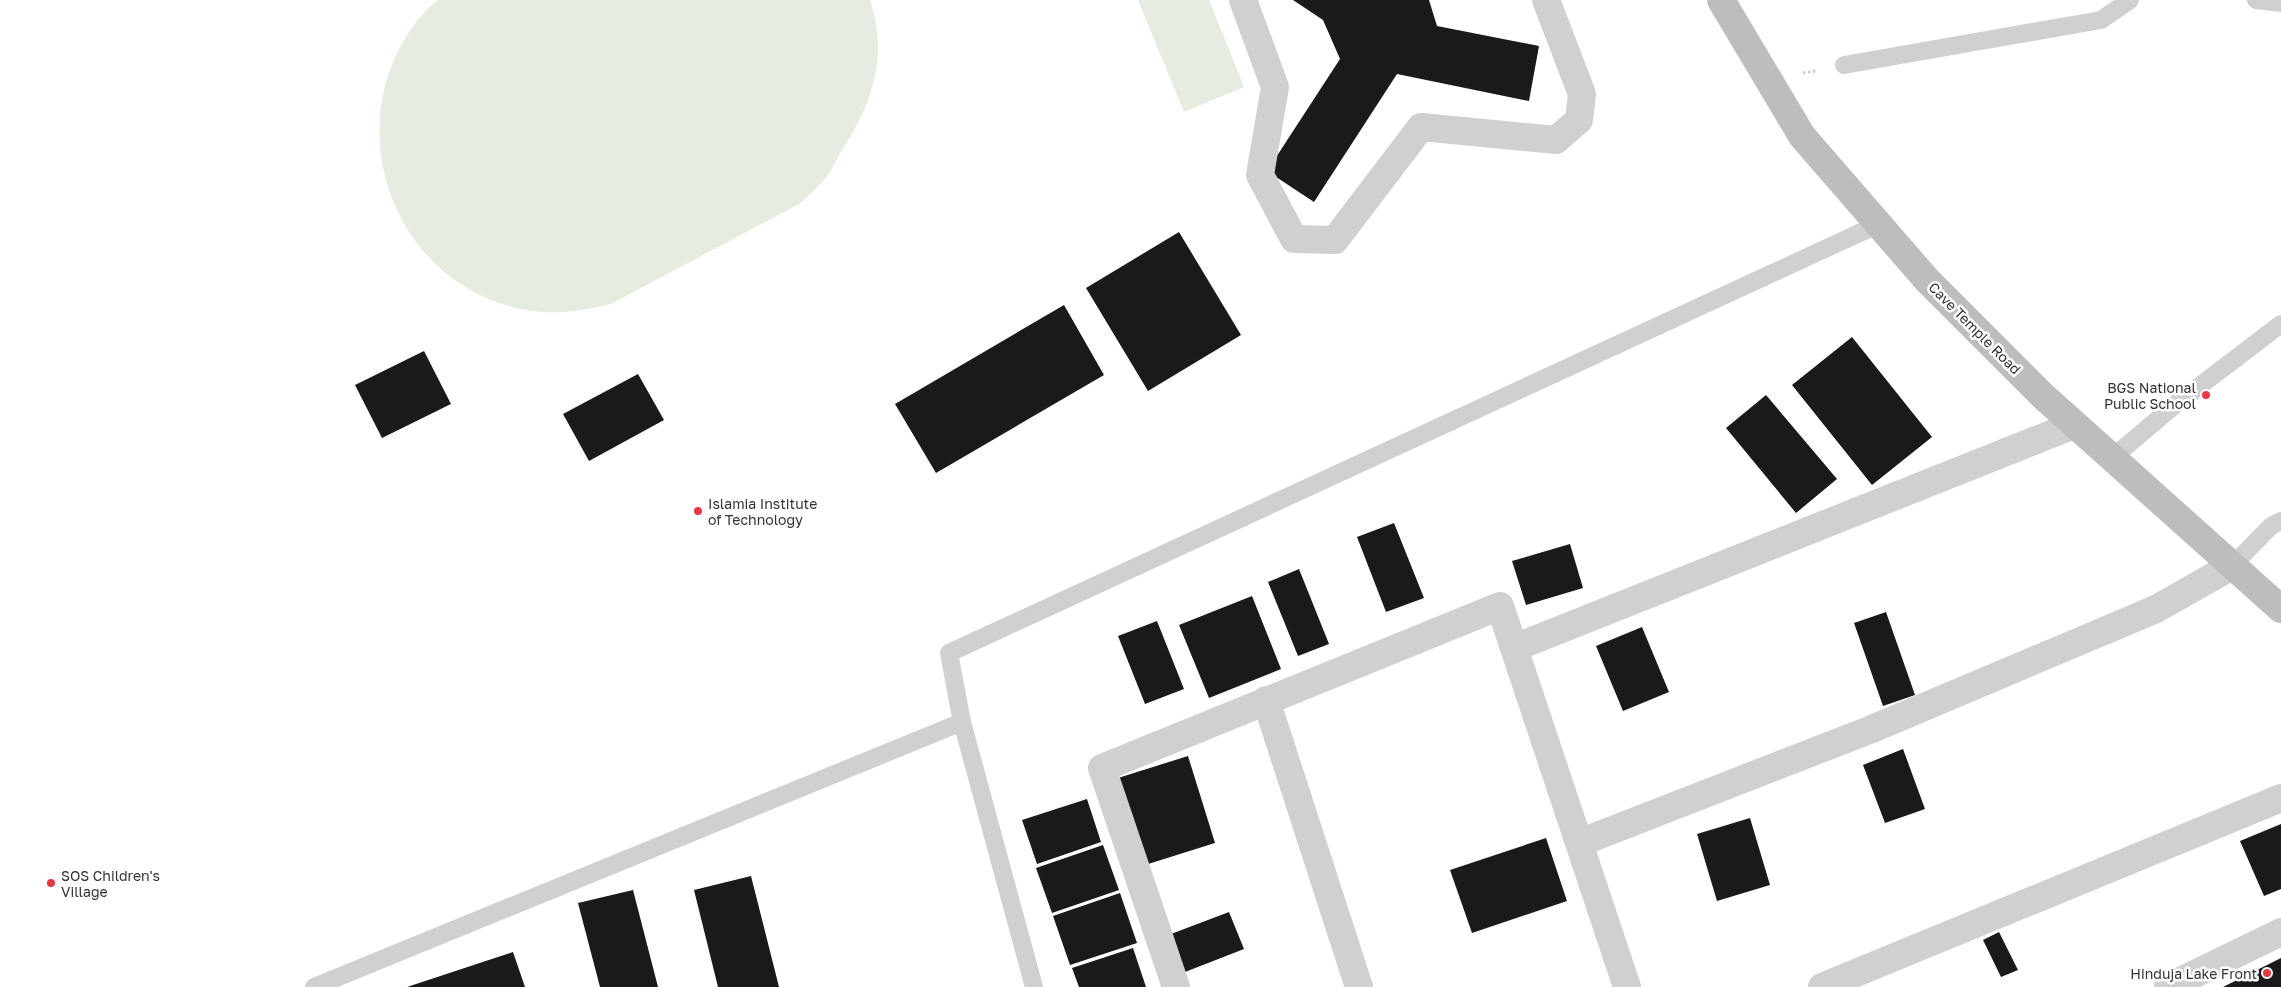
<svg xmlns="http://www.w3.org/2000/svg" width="2281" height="987" font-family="'Golos Text',sans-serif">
<rect width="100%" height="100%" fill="#fff"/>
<path fill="#e6ecdf" d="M438 0H870C889 58 872 104 840 153 835 162 831 172 824 180 817 188 808 196 799 204L611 304C581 311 552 316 521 309 421 288 362 187 384 90 392 57 411 21 438 0Z
M1138 0H1209L1244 87 1184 112Z"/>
<path fill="#1a1a1a" d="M1293 0H1429L1437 26 1539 46 1529 101 1397 74 1314 202 1267 171 1340 59 1323 20Z
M1179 232 1241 335 1148 391 1086 288Z
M1064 305 1104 375 936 473 895 404Z
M1852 337 1932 437 1872 485 1792 385Z
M424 351 451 404 382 438 355 385Z
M638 374 664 420 589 461 563 414Z
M1766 395 1837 479 1796 513 1726 428Z
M1394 523 1424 598 1386 612 1357 537Z
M1570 544 1583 588 1526 605 1512 561Z
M1299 569 1329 644 1298 656 1268 582Z
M1252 596 1281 669 1209 698 1179 625Z
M1886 612 1915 695 1883 706 1854 623Z
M1157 621 1184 689 1145 704 1118 636Z
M1642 627 1669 692 1623 711 1596 646Z
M1903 749 1925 809 1885 823 1863 765Z
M1188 756 1215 843 1145 865 1118 778Z
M1087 799 1101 842 1037 864 1022 820Z
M1750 818 1770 885 1717 901 1697 834Z
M2281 824V889L2264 896 2240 841Z
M1546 838 1567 901 1472 933 1450 870Z
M1103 845 1119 890 1052 913 1036 868Z
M751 876 779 987H718L694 890Z
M633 890 658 987H600L578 903Z
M1120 893 1137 943 1070 965 1053 916Z
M1229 912 1244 949 1185 972 1171 934Z
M1999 932 2018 970 2001 977 1983 940Z
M1133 948 1146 987H1079L1072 968Z
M513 952 525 987H407Z
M2281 958V987H2223Z"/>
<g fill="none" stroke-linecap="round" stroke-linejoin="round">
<path stroke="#cdcdcd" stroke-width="3" stroke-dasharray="2.5 2.5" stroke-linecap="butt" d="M1803 73 1816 71"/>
<path stroke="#d0d0d0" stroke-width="18" d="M2256 0 2281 3
M1844 65 2101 20 2130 0
M2112 458 2176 404 2281 324
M2232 566 2271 526 2281 521
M314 987 962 722
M1034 987 962 722 949 653 1879 224"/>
<path stroke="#d0d0d0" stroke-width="28" d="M1243 0 1275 87 1260 175 1294 239 1335 240 1421 127 1556 140 1579 120 1582 94 1546 0
M1514 648 2074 425
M1266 700 1359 987
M1579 843 1872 729 2156 609 2232 566
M1176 987 1102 768 1500 606 1627 987
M1822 987 2281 798
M2168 987 2281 932"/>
<path stroke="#bdbdbd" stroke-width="28" d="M1721 0 1802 136 1927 280 2043 396 2281 609"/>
</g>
<g fill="#e63946" stroke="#fff" stroke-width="2">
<circle cx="2206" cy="395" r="5"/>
<circle cx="698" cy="511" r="5"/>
<circle cx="51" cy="883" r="5"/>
<circle cx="2267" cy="973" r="5"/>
</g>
<g text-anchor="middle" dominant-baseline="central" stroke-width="5" stroke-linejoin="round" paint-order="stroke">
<g font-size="14" fill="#333" stroke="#fff">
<text transform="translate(1975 328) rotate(45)">Cave Temple Road</text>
</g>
<g font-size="14" fill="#333" stroke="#fff" text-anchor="end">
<text x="2196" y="387">BGS National<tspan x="2196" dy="16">Public School</tspan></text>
<text x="708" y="503" text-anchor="start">Islamia Institute<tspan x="708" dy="16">of Technology</tspan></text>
<text x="61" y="875" text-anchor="start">SOS Children's<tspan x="61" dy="16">Village</tspan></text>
<text x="2257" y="973">Hinduja Lake Front</text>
</g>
</g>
</svg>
